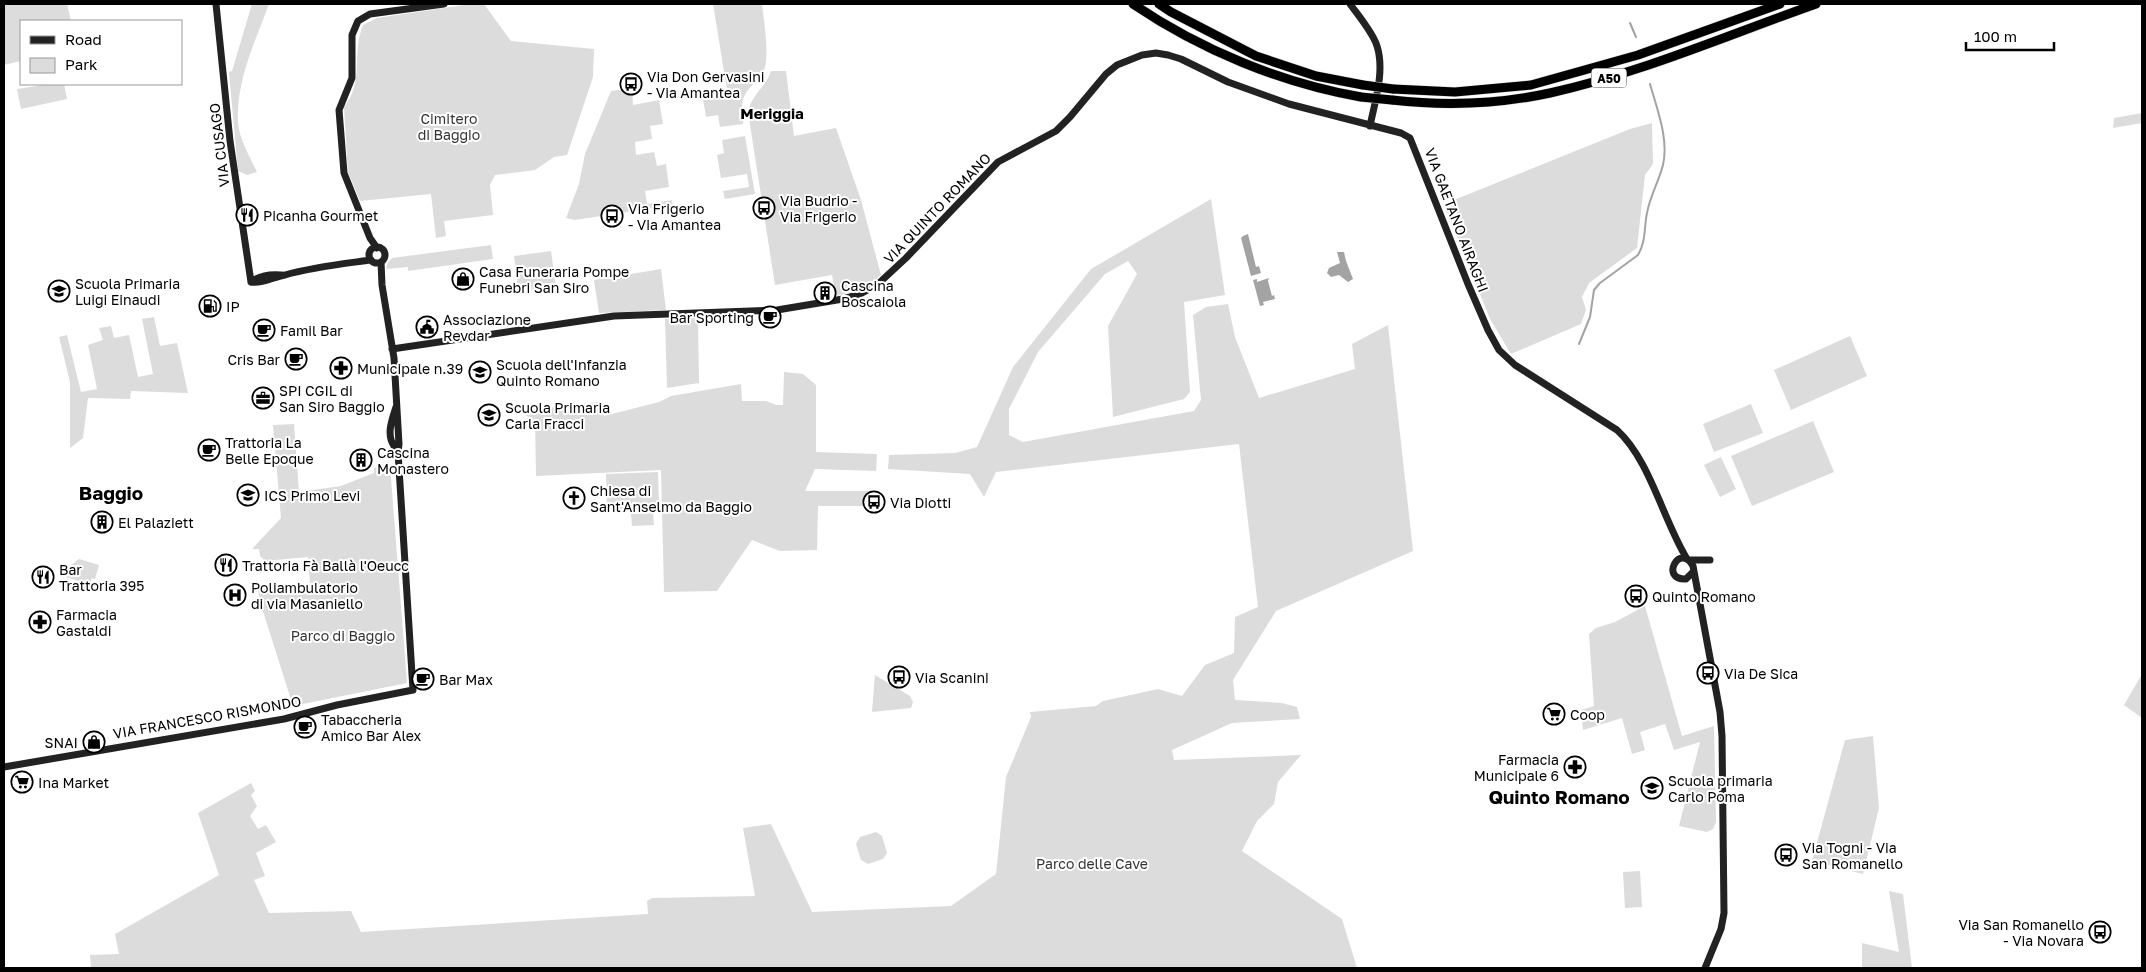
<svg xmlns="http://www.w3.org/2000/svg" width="2146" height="972" font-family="'Golos Text',sans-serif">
<rect width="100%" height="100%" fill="#fff"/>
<path fill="#dcdcdc" d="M4 4H67L71 21H21V61L4 65Z
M252 4H269C255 42 236 81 238 122 239 139 250 157 257 172L247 175 238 171 229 72 232 71Z
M471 4H484L511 41 594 49 593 77 567 155 554 157 535 170 495 175 490 185 493 215 444 221 446 236 436 238 431 194 360 201 348 172 344 107C365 81 351 54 363 25L377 18Z
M713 4H762C764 22 769 50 765 67 761 80 746 87 743 100 741 107 743 116 743 124L720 127 718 115 706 117 702 93 727 90Z
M771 71H786L794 136 836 128 861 200 881 275C867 287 854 292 836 296L832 275 775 285 748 112C751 95 766 87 771 71Z
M50 84H64L67 99 21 109 17 89Z
M632 88 633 105 659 100 663 124 650 126 652 139 635 142 636 155 654 152 657 166 666 164 669 187 645 191 647 204 672 200 673 205 575 220 566 218 579 184 585 154 611 91Z
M2142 113V123L2113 128 2114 118Z
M1652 123 1653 164 1645 175 1637 248 1589 283 1582 297 1586 310 1581 324 1511 354 1490 319 1444 204 1630 129Z
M745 136 755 194 725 199 723 191 749 187 747 174 721 178 717 155 724 153 722 140Z
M1211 199 1225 295 1184 302 1190 392 1184 399 1113 417 1108 326 1137 274 1128 261 1105 274 1038 352 1009 409V435L1023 442 1194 411 1201 400 1193 315 1206 307 1228 304 1235 337 1259 398 1355 369 1352 344 1388 325 1413 551 1276 611 1233 680 1235 700 1282 703 1297 707 1300 719 1232 723 1172 750 1174 760 1301 755 1278 782 1274 804 1257 821 1242 851 1342 919 1357 968H91L90 955 119 954 115 934 219 875 198 813 251 783 255 791 251 795 257 806 250 816 258 829 266 825 276 842 256 853 265 876 254 880 269 913 351 911 361 932 648 914 647 901 652 898 755 896 743 828 771 824 812 912 951 906 996 874 1006 777 1031 717 1030 712 1096 706 1103 701 1158 689 1182 696 1205 665 1234 653 1235 617 1258 607 1239 444 996 472 984 497 970 474 888 469 889 455 955 453 977 447 1013 367 1091 269Z
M491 245 493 259 408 271V267L386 269 388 262 392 258Z
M551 251 556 288 532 291 531 287 518 289 514 256Z
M661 269 666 310 599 313 594 280Z
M154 317 160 346 177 343 188 393 131 391 130 399 88 398 83 438 70 448V382L59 337 67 335 81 392 97 389 88 345 103 340 99 328 111 326 114 338 129 335 138 377 153 374 142 319Z
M698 318 699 383 667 388 665 319Z
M1850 336 1867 376 1791 410 1774 370Z
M784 372 803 374 816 385V452L877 454 876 471 815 469 805 491H874L872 506H818L817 550 780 551 752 540 717 591 664 592 661 470 536 476 535 420 523 414V411L599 402 604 416 659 402 671 396 741 384 742 401H766L776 405H783Z
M1751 404 1763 433 1714 452 1703 424Z
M1813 421 1834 472 1752 506 1731 456Z
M294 424 299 492 341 486 374 473V468L388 466 391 478 407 683 293 706 261 605 258 590 310 584 308 557 265 561 260 556 259 549H252L281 518 273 425Z
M1721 457 1736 489 1720 497 1704 465Z
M658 472 659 507 607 509 606 474Z
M653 513 654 525 632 526 631 514Z
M79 559 99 565 95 579 92 578 90 584 58 575Z
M1645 606 1682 736 1714 726 1716 822 1713 829 1707 832 1679 826 1700 742 1674 750 1665 724 1640 732 1645 750 1632 754 1622 718 1583 730 1581 710 1594 706 1589 634 1596 628 1615 622Z
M2142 674V718L2124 705Z
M875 675 910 696 913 702 911 708 872 712Z
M1873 736 1879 808 1863 874 1812 861 1845 740Z
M876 832 882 836 887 853 883 859 868 864 861 860 856 844 860 837Z
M1640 871 1642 907 1625 908 1623 872Z
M1889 891 1903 894 1912 968H1862V943L1899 952Z"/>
<path fill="#a3a3a3" d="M1248 234 1256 267 1259 266 1261 273 1251 276 1241 238 1243 236Z
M1337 252H1344L1346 261 1353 279 1348 282 1339 275 1331 277 1327 273 1329 268 1340 263Z
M1269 278 1268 281 1272 296 1274 295 1275 299 1263 302 1264 305 1260 306 1253 280 1257 279V282Z"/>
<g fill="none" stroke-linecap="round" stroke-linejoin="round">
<path stroke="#a3a3a3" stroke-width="2" d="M1630 23 1636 37
M1579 344 1590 317 1594 290 1600 283 1638 255C1646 242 1644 227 1647 213 1650 196 1659 181 1663 165 1669 139 1657 109 1650 84"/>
<g stroke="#dbdbdb" stroke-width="10">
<path id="highway" d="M1133 4C1201 50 1281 83 1361 97
M1159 4 1171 12 1256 56 1316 76 1363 85
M1393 89 1455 92 1531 85 1638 55 1780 4
M1392 100C1444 106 1499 104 1550 93 1641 73 1728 35 1816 4"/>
</g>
<path stroke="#222" stroke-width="7" d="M216 4 230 141 251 282
M1350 4C1358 15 1373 33 1377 46 1385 71 1375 101 1370 126
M369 255a8 8 0 1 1 16 0a8 8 0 1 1-16 0Z
M377 248 370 238 344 173 339 110 352 78V35L358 21 370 14 444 4
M251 282C263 284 273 277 285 275 313 267 342 264 371 260
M251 282C259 276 271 274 281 275
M392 349 614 316 777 310 843 299 862 293 878 284 906 258 998 162 1056 131 1070 117 1106 74 1117 65 1142 55 1156 53 1168 55 1181 59 1228 82 1289 104 1401 133 1410 138 1468 284 1488 330 1499 350 1515 365 1617 430C1650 460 1663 520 1687 559
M396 407C392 420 386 434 394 446L398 447
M1690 560H1710
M1693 572 1686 579C1659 580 1680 542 1693 566L1720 712 1722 736 1724 913 1721 929 1705 968
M4 767 284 719 337 705 413 690 398 452 399 444 394 358 382 285 381 262"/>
<use href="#highway" stroke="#000" stroke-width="9"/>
<g stroke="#dbdbdb" stroke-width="10" stroke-linecap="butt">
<path id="highway-bridge" d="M1363 85 1393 89
M1361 97 1392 100"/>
</g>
<use href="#highway-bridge" stroke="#000" stroke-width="9"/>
</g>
<defs>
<g id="bus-ring" transform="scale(1.125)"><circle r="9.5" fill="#fff" stroke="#000" stroke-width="1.5"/><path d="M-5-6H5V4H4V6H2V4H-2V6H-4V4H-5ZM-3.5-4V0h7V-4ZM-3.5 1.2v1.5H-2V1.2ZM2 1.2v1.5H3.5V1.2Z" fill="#000"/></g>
<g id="restaurant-ring" transform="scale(1.125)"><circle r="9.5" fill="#fff" stroke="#000" stroke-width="1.5"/><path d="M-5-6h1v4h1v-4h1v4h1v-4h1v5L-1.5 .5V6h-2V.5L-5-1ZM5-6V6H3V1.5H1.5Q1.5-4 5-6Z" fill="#000"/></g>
<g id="shop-ring" transform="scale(1.125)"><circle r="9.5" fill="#fff" stroke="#000" stroke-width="1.5"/><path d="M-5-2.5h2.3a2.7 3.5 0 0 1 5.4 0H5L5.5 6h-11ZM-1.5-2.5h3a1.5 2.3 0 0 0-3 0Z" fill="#000"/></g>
<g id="school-ring" transform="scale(1.125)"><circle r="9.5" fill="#fff" stroke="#000" stroke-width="1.5"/><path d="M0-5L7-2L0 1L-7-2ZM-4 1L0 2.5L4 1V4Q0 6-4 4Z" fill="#000"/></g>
<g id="building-ring" transform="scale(1.125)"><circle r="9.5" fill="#fff" stroke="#000" stroke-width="1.5"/><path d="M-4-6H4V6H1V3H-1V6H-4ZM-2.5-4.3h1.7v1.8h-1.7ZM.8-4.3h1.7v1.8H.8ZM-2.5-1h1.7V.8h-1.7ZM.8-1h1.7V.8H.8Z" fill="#000"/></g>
<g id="fuel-ring" transform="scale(1.125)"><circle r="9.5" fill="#fff" stroke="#000" stroke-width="1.5"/><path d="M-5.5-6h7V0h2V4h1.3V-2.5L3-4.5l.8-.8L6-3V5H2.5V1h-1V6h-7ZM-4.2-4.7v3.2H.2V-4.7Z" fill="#000"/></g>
<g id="cafe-ring" transform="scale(1.125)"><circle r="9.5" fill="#fff" stroke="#000" stroke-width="1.5"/><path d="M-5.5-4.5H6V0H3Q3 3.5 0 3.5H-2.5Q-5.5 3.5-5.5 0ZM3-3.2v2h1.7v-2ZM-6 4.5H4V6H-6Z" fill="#000"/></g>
<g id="civic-ring" transform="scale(1.125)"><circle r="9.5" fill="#fff" stroke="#000" stroke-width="1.5"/><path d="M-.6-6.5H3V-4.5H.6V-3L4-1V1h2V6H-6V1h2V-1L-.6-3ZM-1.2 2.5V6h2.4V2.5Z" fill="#000"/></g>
<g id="pharmacy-ring" transform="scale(1.125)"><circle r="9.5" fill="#fff" stroke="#000" stroke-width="1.5"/><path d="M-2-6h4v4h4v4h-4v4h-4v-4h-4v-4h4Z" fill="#000"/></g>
<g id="office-ring" transform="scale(1.125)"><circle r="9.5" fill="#fff" stroke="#000" stroke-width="1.5"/><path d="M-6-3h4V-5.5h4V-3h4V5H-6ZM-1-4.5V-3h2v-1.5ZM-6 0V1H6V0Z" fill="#000"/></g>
<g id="church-ring" transform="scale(1.125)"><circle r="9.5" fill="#fff" stroke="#000" stroke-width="1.5"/><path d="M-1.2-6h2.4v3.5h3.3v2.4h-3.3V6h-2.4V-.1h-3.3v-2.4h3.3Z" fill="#000"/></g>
<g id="hospital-ring" transform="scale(1.125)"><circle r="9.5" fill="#fff" stroke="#000" stroke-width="1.5"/><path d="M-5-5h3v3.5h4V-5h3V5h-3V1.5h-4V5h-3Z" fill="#000"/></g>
<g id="supermarket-ring" transform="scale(1.125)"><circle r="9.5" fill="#fff" stroke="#000" stroke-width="1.5"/><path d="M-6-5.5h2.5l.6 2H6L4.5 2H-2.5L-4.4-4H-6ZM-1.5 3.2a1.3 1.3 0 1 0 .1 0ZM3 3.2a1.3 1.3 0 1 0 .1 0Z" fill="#000"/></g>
</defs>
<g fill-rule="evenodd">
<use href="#bus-ring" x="631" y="84"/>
<use href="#bus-ring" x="764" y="208"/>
<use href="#restaurant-ring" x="247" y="215"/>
<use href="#bus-ring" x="612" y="216"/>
<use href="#shop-ring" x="463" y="279"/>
<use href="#school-ring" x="59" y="291"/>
<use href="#building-ring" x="825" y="293"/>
<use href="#fuel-ring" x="210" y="306"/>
<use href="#cafe-ring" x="770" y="317"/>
<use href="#civic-ring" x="427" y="327"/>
<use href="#cafe-ring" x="264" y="330"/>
<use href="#cafe-ring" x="296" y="359"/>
<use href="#pharmacy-ring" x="341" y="368"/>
<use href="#school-ring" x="480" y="372"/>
<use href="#office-ring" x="263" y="398"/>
<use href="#school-ring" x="489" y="415"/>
<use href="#cafe-ring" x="209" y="450"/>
<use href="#building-ring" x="361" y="460"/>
<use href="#school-ring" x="248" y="495"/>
<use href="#church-ring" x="574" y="498"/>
<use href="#bus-ring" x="874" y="502"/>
<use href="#building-ring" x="102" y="522"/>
<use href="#restaurant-ring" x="226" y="565"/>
<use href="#restaurant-ring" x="43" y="577"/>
<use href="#hospital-ring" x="235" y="595"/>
<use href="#bus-ring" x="1636" y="596"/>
<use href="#pharmacy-ring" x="40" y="622"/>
<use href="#bus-ring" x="1708" y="673"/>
<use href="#bus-ring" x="899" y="677"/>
<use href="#cafe-ring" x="423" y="679"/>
<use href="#supermarket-ring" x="1554" y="714"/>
<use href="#cafe-ring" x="305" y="727"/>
<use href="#shop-ring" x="94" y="742"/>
<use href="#pharmacy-ring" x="1575" y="767"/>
<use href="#supermarket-ring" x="22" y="782"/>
<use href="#school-ring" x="1652" y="788"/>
<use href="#bus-ring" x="1786" y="855"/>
<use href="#bus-ring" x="2100" y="932"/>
</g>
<g text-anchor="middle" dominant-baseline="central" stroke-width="4" stroke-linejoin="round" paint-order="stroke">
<rect fill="#fff" stroke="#4c4c4c" stroke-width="1" x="1591.5" y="68.5" width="35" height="19" rx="4"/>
<g font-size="12" font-weight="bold" fill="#000">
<text x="1609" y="78">A50</text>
</g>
<g font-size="14" fill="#000" stroke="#fff" text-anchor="start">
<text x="647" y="76">Via Don Gervasini<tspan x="647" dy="16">- Via Amantea</tspan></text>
<text x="780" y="200">Via Budrio -<tspan x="780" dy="16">Via Frigerio</tspan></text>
<text x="628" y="208">Via Frigerio<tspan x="628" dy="16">- Via Amantea</tspan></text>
<text x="263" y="215">Picanha Gourmet</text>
<text x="479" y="271">Casa Funeraria Pompe<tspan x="479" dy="16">Funebri San Siro</tspan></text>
<text x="75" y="283">Scuola Primaria<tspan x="75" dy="16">Luigi Einaudi</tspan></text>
<text x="841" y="285">Cascina<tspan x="841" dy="16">Boscaiola</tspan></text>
<text x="226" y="306">IP</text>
<text x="754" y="317" text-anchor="end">Bar Sporting</text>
<text x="443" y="319">Associazione<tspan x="443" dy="16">Revdar</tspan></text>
<text x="280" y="330">Famil Bar</text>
<text x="280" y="359" text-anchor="end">Cris Bar</text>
<text x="496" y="364">Scuola dell'Infanzia<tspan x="496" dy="16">Quinto Romano</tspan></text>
<text x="357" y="368">Municipale n.39</text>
<text x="279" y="390">SPI CGIL di<tspan x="279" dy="16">San Siro Baggio</tspan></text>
<text x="505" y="407">Scuola Primaria<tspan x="505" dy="16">Carla Fracci</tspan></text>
<text x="225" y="442">Trattoria La<tspan x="225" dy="16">Belle Epoque</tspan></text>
<text x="377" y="452">Cascina<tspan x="377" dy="16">Monastero</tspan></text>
<text x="590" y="490">Chiesa di<tspan x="590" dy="16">Sant'Anselmo da Baggio</tspan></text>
<text x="264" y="495">ICS Primo Levi</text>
<text x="890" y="502">Via Diotti</text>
<text x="118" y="522">El Palaziett</text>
<text x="242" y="565">Trattoria Fà Ballà l'Oeucc</text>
<text x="59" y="569">Bar<tspan x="59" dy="16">Trattoria 395</tspan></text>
<text x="251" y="587">Poliambulatorio<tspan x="251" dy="16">di via Masaniello</tspan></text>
<text x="1652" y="596">Quinto Romano</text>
<text x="56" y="614">Farmacia<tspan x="56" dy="16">Gastaldi</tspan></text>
<text x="1724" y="673">Via De Sica</text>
<text x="915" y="677">Via Scanini</text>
<text x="439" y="679">Bar Max</text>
<text x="1570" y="714">Coop</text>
<text x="321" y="719">Tabaccheria<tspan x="321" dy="16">Amico Bar Alex</tspan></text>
<text x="78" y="742" text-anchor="end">SNAI</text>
<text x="1559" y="759" text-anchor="end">Farmacia<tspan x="1559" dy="16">Municipale 6</tspan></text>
<text x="1668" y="780">Scuola primaria<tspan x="1668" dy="16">Carlo Poma</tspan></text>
<text x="38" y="782">Ina Market</text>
<text x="1802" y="847">Via Togni - Via<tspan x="1802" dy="16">San Romanello</tspan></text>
<text x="2084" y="924" text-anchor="end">Via San Romanello<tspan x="2084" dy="16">- Via Novara</tspan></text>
</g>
<g font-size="14" fill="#333" stroke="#fff">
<text x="449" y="118">Cimitero<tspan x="449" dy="16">di Baggio</tspan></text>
<text x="343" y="635">Parco di Baggio</text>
<text x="1092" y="863">Parco delle Cave</text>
</g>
<g font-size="14" fill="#000" stroke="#fff">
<text transform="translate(219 145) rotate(-97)">VIA CUSAGO</text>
<text transform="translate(937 208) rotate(-46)">VIA QUINTO ROMANO</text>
<text transform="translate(1457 220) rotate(69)">VIA GAETANO AIRAGHI</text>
<text transform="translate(207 717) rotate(-10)">VIA FRANCESCO RISMONDO</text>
</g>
<g font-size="15" font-weight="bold" fill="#000" stroke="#fff">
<text x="772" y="113">Meriggia</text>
</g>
<g font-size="19" font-weight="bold" fill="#000" stroke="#fff">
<text x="111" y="492">Baggio</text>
<text x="1559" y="796">Quinto Romano</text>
</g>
</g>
<rect width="2146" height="972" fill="none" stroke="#000000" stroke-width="10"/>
<rect x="20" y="20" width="162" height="65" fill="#ffffff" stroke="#999999"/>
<rect x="30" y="36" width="25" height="8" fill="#222222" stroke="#999999"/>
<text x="65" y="45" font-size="15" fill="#000000">Road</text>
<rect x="30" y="58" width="25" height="15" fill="#dcdcdc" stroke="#999999"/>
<text x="65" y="70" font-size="15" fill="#000000">Park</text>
<path d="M1966 42v8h88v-8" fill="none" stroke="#000000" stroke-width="2.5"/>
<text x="1974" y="42" font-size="15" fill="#000000" stroke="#ffffff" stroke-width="4" paint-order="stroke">100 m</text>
</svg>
